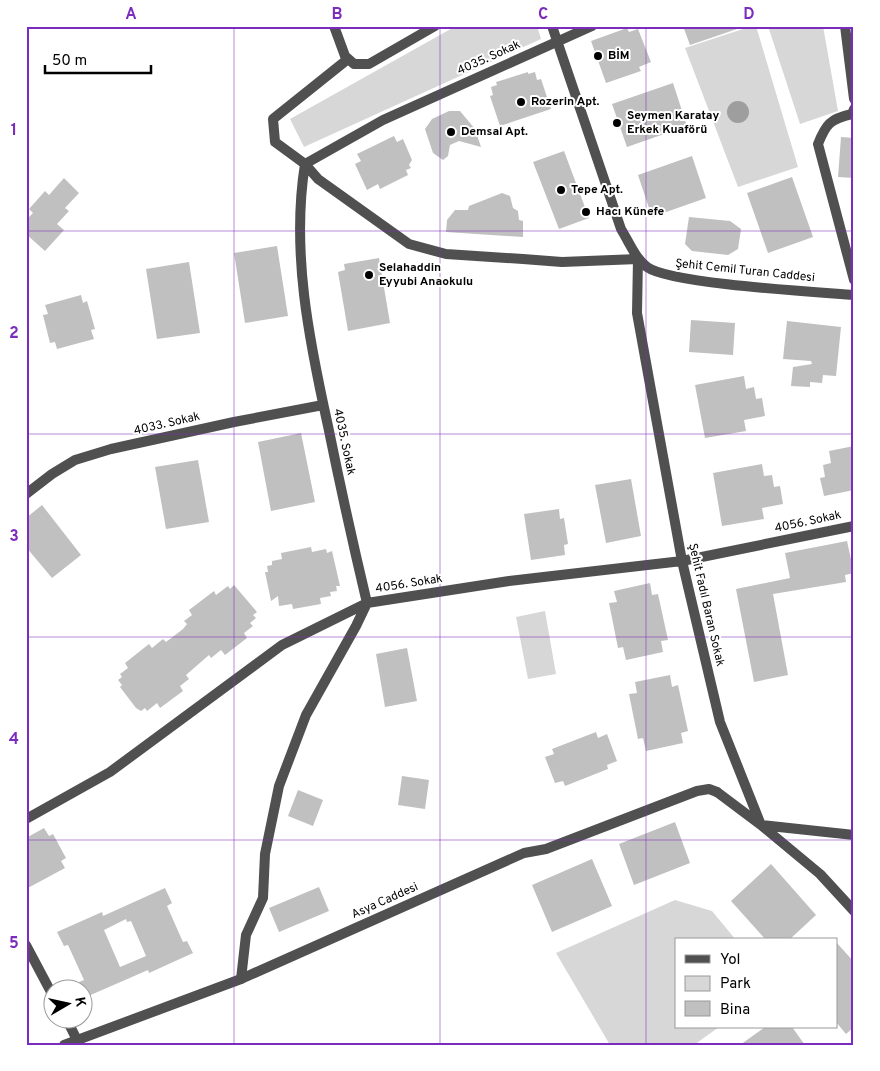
<svg xmlns="http://www.w3.org/2000/svg" width="880" height="1071" font-family="Overpass,sans-serif">
<rect width="100%" height="100%" fill="#fff"/>
<path fill="#d7d7d7" d="M456 26H537L541 39 304 147 290 119Z
M752 26H756L798 167 738 187 685 48Z
M768 26H823L838 111 800 124Z
M545 611 556 674 528 679 516 617Z
M675 900 712 911 736 940H676V1027H719L694 1045H610L556 953Z"/>
<path fill="#9e9e9e" d="M727 112a11 11 0 1 1 22 0a11 11 0 1 1-22 0Z"/>
<path fill="#c0c0c0" fill-rule="evenodd" d="M683 26H740V28L690 45Z
M627 28 629 32 638 29 651 62 639 67 641 71 606 83 591 41Z
M528 72V74L535 72 537 80 541 79 551 109 500 126 490 96 493 95 491 87 497 85 496 82Z
M673 83 687 126 627 147 612 104Z
M449 111H460L475 129 481 147 459 141 450 145 448 156 443 160 433 153 425 129 432 119Z
M394 136 397 142 403 139 412 160 409 165 411 168 406 170 408 175 380 189 378 184 367 190 355 164 361 161 357 154Z
M841 137 854 138V178L838 177Z
M564 151 589 218 559 229 533 162Z
M692 156 706 198 652 217 638 175Z
M792 177 813 237 768 253 747 193Z
M64 178 79 193 65 208 69 211 57 224 64 230 45 251 26 234V220L33 213 29 209 45 191 49 195Z
M502 193 510 196 513 208 518 211 519 220 523 221V237L446 232 447 220 455 210H468L469 206Z
M689 217 730 221 741 229 738 249 728 255 692 251 685 244Z
M277 246 288 316 245 323 234 253Z
M379 258 390 323 348 331 338 272 345 270 344 264Z
M189 262 200 333 157 339 146 269Z
M81 295 83 303 87 301 95 329 91 330 94 339 57 349 55 342 50 343 43 315 48 314 45 305Z
M691 320 735 323 733 355 689 352Z
M787 321 841 327 836 376 823 375 822 383 810 382V387L791 386 793 367 812 364 811 361 783 359Z
M744 376 746 389 754 387 756 399 762 398 765 416 744 420 746 431 705 438 695 385Z
M301 433 315 502 271 511 258 442Z
M854 446V490L824 496 820 478 825 477 823 465 831 463 829 451Z
M198 460 209 522 166 529 155 467Z
M762 464 764 476 772 475 774 487 780 486 783 504 762 508 764 519 722 526 713 473Z
M631 479 641 536 606 543 595 485Z
M42 505 81 555 52 578 26 547V518Z
M559 509 560 519 564 518 568 544 564 545 565 555 531 560 524 514Z
M847 541 854 573 845 575 846 582 773 594 788 675 754 682 736 589 790 578 785 553Z
M311 547 312 552 326 549 327 553 332 551 340 586H336L337 591 330 592 331 596 320 598 321 604 293 609 292 604 279 606 278 596 271 601 265 572H268L267 566 272 565V561L282 559 281 553Z
M650 583 652 595 658 594 668 640 661 641 663 652 626 660 623 647 618 648 609 603 617 602 614 591Z
M234 585 257 612 253 615 256 618 250 623 253 626 244 633 247 638 225 655 221 650 211 658 209 655 186 675 189 679 180 686 183 691 160 708 157 703 147 711 145 708 141 711 136 708 120 687 122 685 118 680 122 677 120 674 128 668 125 663 149 644 152 648 163 639 166 642 183 629 187 624 184 621 192 615 189 610 214 591 216 595 228 586 230 589Z
M407 648 417 701 385 707 376 654Z
M670 675 672 687 678 685 688 731 681 733 683 743 646 751 643 738 638 739 629 694 637 693 635 682Z
M596 732 598 738 607 734 617 761 607 765 608 769 565 786 563 781 555 783 545 757 554 754 552 749Z
M402 776 429 780 425 809 398 805Z
M298 790 323 800 313 826 288 816Z
M675 822 690 863 634 885 619 844Z
M44 828 49 836 53 834 66 858 61 861 65 868 26 889V838Z
M592 859 612 906 552 932 532 885Z
M771 864 816 915 789 940H766L731 901Z
M319 887 329 911 279 932 269 908Z
M165 888 172 903 167 906 183 942 187 941 193 953 149 973 148 970 86 997 79 982 84 980 68 945 64 946 57 932 102 912 103 916ZM126 919 127 922 131 921 146 956 120 967 104 930Z
M836 942 854 962V1027L846 1034 836 1022Z
M765 1027H792L805 1045H740Z"/>
<g fill="none" stroke-linecap="round" stroke-linejoin="round">
<path stroke="#505050" stroke-width="10" d="M334 26 345 56 354 64H369L435 26
M845 26 854 99
M348 59 273 119 275 142 305 164 318 179 409 244 446 254 523 259 562 262 638 259 637 313 682 561 720 722 761 825 820 874 854 911
M854 109 852 114C830 119 826 124 818 144L854 280
M26 494 52 474 75 460 111 449 234 422 323 405
M717 792 761 825 854 835
M26 819 110 772 282 645 367 603 509 581 682 561 854 526
M26 945 52 994
M241 979 246 935 263 898 265 854 279 786 306 715 356 626 367 603C353 544 340 485 328 426 309 340 291 251 305 164L383 120 592 26
M66 1018 77 1040"/>
<path stroke="#505050" stroke-width="10" d="M552 26 621 229C629 242 635 258 647 267 670 284 817 292 854 295
M64 1045 241 979 524 853 546 849 697 791 709 789 717 792"/>
</g>
<path fill="none" stroke="#7b2cbf" stroke-width="1" stroke-opacity="0.55" d="M234 26V1045M440 26V1045M646 26V1045M26 231H854M26 434H854M26 637H854M26 840H854"/>
<g fill="#000" stroke="#fff" stroke-width="2">
<circle cx="598" cy="56" r="5"/>
<circle cx="521" cy="102" r="5"/>
<circle cx="617" cy="123" r="5"/>
<circle cx="451" cy="132" r="5"/>
<circle cx="561" cy="190" r="5"/>
<circle cx="586" cy="212" r="5"/>
<circle cx="369" cy="275" r="5"/>
</g>
<g text-anchor="middle" dominant-baseline="central" stroke-width="4" stroke-linejoin="round" paint-order="stroke">
<g font-size="12" font-weight="bold" fill="#000" stroke="#fff" text-anchor="start">
<text x="608" y="56">BİM</text>
<text x="531" y="102">Rozerin Apt.</text>
<text x="627" y="116">Seymen Karatay<tspan x="627" dy="14">Erkek Kuaförü</tspan></text>
<text x="461" y="132">Demsal Apt.</text>
<text x="571" y="190">Tepe Apt.</text>
<text x="596" y="212">Hacı Künefe</text>
<text x="379" y="268">Selahaddin<tspan x="379" dy="14">Eyyubi Anaokulu</tspan></text>
</g>
<g font-size="12" fill="#000" stroke="#fff">
<text transform="translate(489 58) rotate(-24)">4035. Sokak</text>
<text transform="translate(745 271) rotate(6)">Şehit Cemil Turan Caddesi</text>
<text transform="translate(167 424) rotate(-13)">4033. Sokak</text>
<text transform="translate(344 442) rotate(78)">4035. Sokak</text>
<text transform="translate(808 522) rotate(-12)">4056. Sokak</text>
<text transform="translate(409 584) rotate(-9)">4056. Sokak</text>
<text transform="translate(706 605) rotate(77)">Şehit Fadıl Baran Sokak</text>
<text transform="translate(385 901) rotate(-24)">Asya Caddesi</text>
</g>
</g>
<rect width="880" height="1071" fill="none" stroke="#ffffff" stroke-width="55"/>
<rect x="675" y="938" width="162" height="90" fill="#ffffff" stroke="#999999"/>
<rect x="685" y="955" width="25" height="8" fill="#505050" stroke="#999999"/>
<text x="720" y="964" font-size="15" fill="#000000">Yol</text>
<rect x="685" y="976" width="25" height="15" fill="#d7d7d7" stroke="#999999"/>
<text x="720" y="988" font-size="15" fill="#000000">Park</text>
<rect x="685" y="1001" width="25" height="15" fill="#c0c0c0" stroke="#999999"/>
<text x="720" y="1014" font-size="15" fill="#000000">Bina</text>
<g transform="translate(68 1004) rotate(81)"><circle r="24" fill="#ffffff" stroke="#999999"/>
<path d="M0-4L9 19L0 12L-9 19Z" fill="#000000"/>
<text y="-8" font-size="14" font-weight="bold" text-anchor="middle" fill="#000000">K</text>
</g>
<path d="M45 65v8h106v-8" fill="none" stroke="#000000" stroke-width="2.5"/>
<text x="52" y="65" font-size="15" fill="#000000" stroke="#ffffff" stroke-width="4" paint-order="stroke">50 m</text>
<rect x="28" y="28" width="824" height="1016" fill="none" stroke="#7b2cbf" stroke-width="2"/>
<g font-size="16" text-anchor="middle" font-weight="bold" fill="#7b2cbf">
<text x="131" y="19">A</text>
<text x="337" y="19">B</text>
<text x="543" y="19">C</text>
<text x="749" y="19">D</text>
<text x="14" y="135">1</text>
<text x="14" y="338">2</text>
<text x="14" y="541">3</text>
<text x="14" y="744">4</text>
<text x="14" y="948">5</text>
</g>
</svg>
